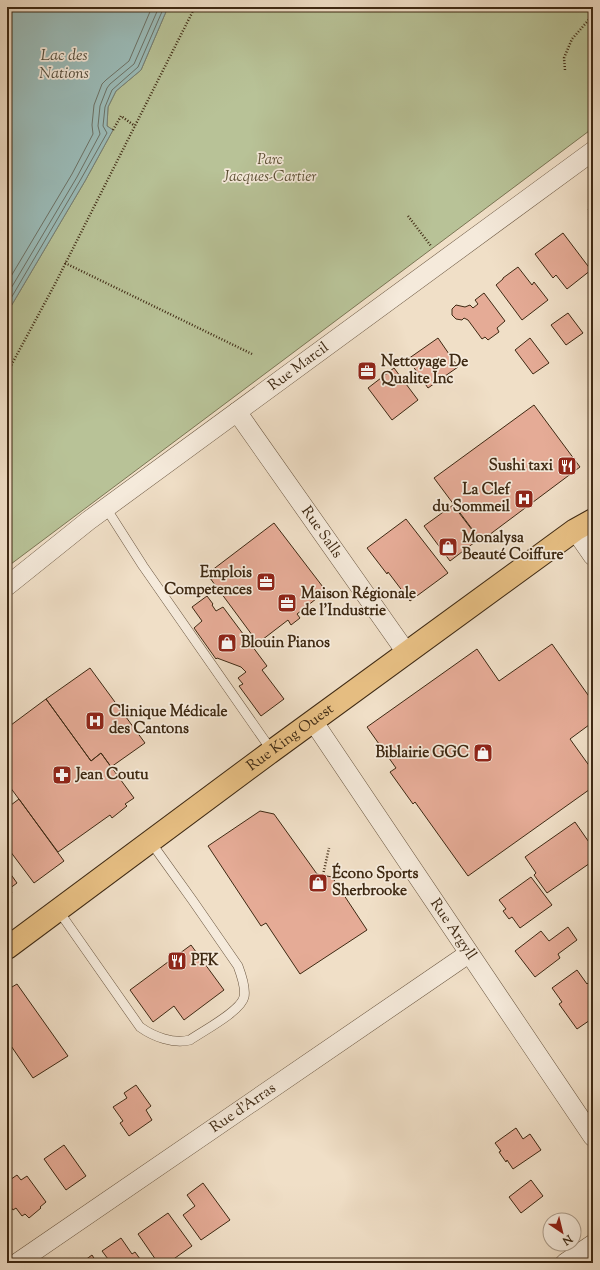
<svg xmlns="http://www.w3.org/2000/svg" width="600" height="1270" font-family="'Sorts Mill Goudy',serif">
<rect width="100%" height="100%" fill="#f0dfc7"/>
<filter id="stains"><feTurbulence type="fractalNoise" baseFrequency=".005" numOctaves="4"/><feColorMatrix values="0 0 0 0 .2 0 0 0 0 .09 0 0 0 0 .02 0 0 0 .5 -.17"/></filter>
<radialGradient id="worn" r=".72"><stop offset=".6" stop-color="#630" stop-opacity="0"/><stop offset="1" stop-color="#630" stop-opacity=".3"/></radialGradient>
<path fill="#b8c297" stroke="#7b7655" d="M168 7H593V128L7 567V313L85 181 113 130 107 126 108 107 116 91 141 70Z"/>
<path fill="#9bbcb9" stroke="#768177" d="M7 7H168L141 70 116 91 108 107 107 126 113 130 85 181 7 313Z"/>
<g fill="none" stroke-linecap="round" stroke-linejoin="round">
<path stroke="#6c7266" stroke-width="1" d="M7 283 72 174 93 134 92 125 94 105 102 84 106 80 129 61 152 7
M7 295 77 177 100 134 98 126 100 106 107 88 110 84 134 64 159 7
M7 305 81 179 107 133 103 126 105 107 112 90 138 67 164 7"/>
</g>
<path fill="#e5ab96" stroke="#3e2913" d="M593 205V216L588 209Z
M563 233 591 270 567 289 556 275 553 278 535 254Z
M593 252V260L589 255Z
M518 267 532 285 534 282 548 300 522 320 496 285 503 279V278Z
M484 293 505 321 497 328 499 332 488 340 485 337 482 339 468 320 464 318 462 320 456 319 452 315V309L456 305 465 307 470 305 473 308 478 304 475 300Z
M568 313 583 333 566 345 551 325Z
M438 338 458 367 428 388 408 359Z
M530 338 549 363 533 374 515 350Z
M394 368 418 400 392 420 368 388Z
M534 405 580 467 481 541 434 478Z
M453 505 479 539 450 561 424 526Z
M406 519 448 573 410 601 388 572 387 574 367 548Z
M274 523 326 591 297 614 300 618 291 625 288 620 258 643 207 574Z
M207 596 213 604 212 605 216 611 223 607 267 666 262 670 284 699 261 716 239 686 243 684 238 678 246 672 241 667 217 658 216 659 194 628 202 621 192 607Z
M552 644 593 702V722L570 739 593 771V787L468 876 415 802 413 804 390 772 396 768 367 727 477 649 499 681Z
M90 668 145 743 111 767 101 753 91 761 46 699Z
M46 699 91 761 101 753 134 798 125 804 127 806 112 818 110 815 58 852 7 783V728Z
M19 799 64 861 34 883 7 847V808Z
M260 811 274 814 317 874 332 877 367 930 300 974 266 923 261 926 208 846Z
M575 822 593 848V861L547 893 534 875 536 873 525 857Z
M7 869 17 883 9 889 12 893 7 896Z
M531 877 552 905 520 928 512 917 509 919 503 911 506 909 499 900Z
M568 927 577 940 558 954 560 958 535 977 515 951 541 931 549 941Z
M191 945 224 990 184 1020 174 1006 153 1022 130 990Z
M577 970 587 984 589 982 593 988V1018L577 1029 559 1004 562 1002 552 988Z
M17 984 68 1056 33 1078 7 1040V990Z
M136 1085 151 1106 146 1110 152 1120 129 1136 120 1123 123 1121 113 1107 127 1098 124 1093Z
M516 1128 523 1139 530 1134 541 1150 513 1169 507 1160 506 1162 499 1152 501 1151 495 1143Z
M64 1145 86 1176 66 1190 44 1159Z
M17 1175 21 1180 27 1176 46 1202 40 1207 41 1208 29 1218 25 1214 22 1216 16 1208 13 1210 7 1202V1182Z
M531 1180 543 1196 521 1213 509 1197Z
M203 1183 230 1220 201 1240 183 1215 195 1206 187 1195Z
M168 1213 192 1246 168 1263H158L138 1234Z
M121 1238 132 1254 135 1252 143 1263H111L102 1251Z
M92 1255 97 1263H81Z"/>
<g fill="none" stroke-linecap="round" stroke-linejoin="round">
<g stroke="#6a5640" stroke-width="10">
<path id="service" d="M106 508 143 566 272 751
M58 910 140 1027C154 1037 173 1044 190 1040 203 1031 241 1011 244 997 246 988 241 974 238 966L193 901 150 841"/>
</g>
<g stroke="#6a5640" stroke-width="20">
<g id="minor">
<path id="s1" d="M237 412 406 652"/>
<path d="M575 530 593 556"/>
<path id="s2" d="M7 586 88 521 593 151"/>
<path id="s3" d="M313 721 593 1137"/>
<path id="s4" d="M17 1263 468 954"/>
<path d="M565 1263 593 1244"/>
</g>
</g>
<g stroke="#3e2913" stroke-width="24">
<g id="primary">
<path id="s5" d="M7 948 272 751 575 530 593 520"/>
</g>
</g>
<path stroke="#3e2913" stroke-width="2.5" stroke-dasharray="1 2" stroke-linecap="butt" d="M565 70 564 58 572 39 593 15
M113 130 121 116 135 126
M408 216 431 246
M65 263 252 354
M7 373 55 284 195 7
M323 875 329 848"/>
<use href="#service" stroke="#f5eadb" stroke-width="9"/>
<use href="#minor" stroke="#f5eadb" stroke-width="19"/>
<use href="#primary" stroke="#e8c084" stroke-width="22"/>
</g>
<defs>
<g id="office-square" transform="scale(1)"><rect x="-9" y="-9" width="18" height="18" rx="4" fill="#8f2418" stroke="#f5eadb"/><path d="M-6-3h4V-5.5h4V-3h4V5H-6ZM-1-4.5V-3h2v-1.5ZM-6 0V1H6V0Z" fill="#fff"/></g>
<g id="restaurant-square" transform="scale(1)"><rect x="-9" y="-9" width="18" height="18" rx="4" fill="#8f2418" stroke="#f5eadb"/><path d="M-5-6h1v4h1v-4h1v4h1v-4h1v5L-1.5 .5V6h-2V.5L-5-1ZM5-6V6H3V1.5H1.5Q1.5-4 5-6Z" fill="#fff"/></g>
<g id="hospital-square" transform="scale(1)"><rect x="-9" y="-9" width="18" height="18" rx="4" fill="#8f2418" stroke="#f5eadb"/><path d="M-5-5h3v3.5h4V-5h3V5h-3V1.5h-4V5h-3Z" fill="#fff"/></g>
<g id="shop-square" transform="scale(1)"><rect x="-9" y="-9" width="18" height="18" rx="4" fill="#8f2418" stroke="#f5eadb"/><path d="M-5-2.5h2.3a2.7 3.5 0 0 1 5.4 0H5L5.5 6h-11ZM-1.5-2.5h3a1.5 2.3 0 0 0-3 0Z" fill="#fff"/></g>
<g id="pharmacy-square" transform="scale(1)"><rect x="-9" y="-9" width="18" height="18" rx="4" fill="#8f2418" stroke="#f5eadb"/><path d="M-2-6h4v4h4v4h-4v4h-4v-4h-4v-4h4Z" fill="#fff"/></g>
</defs>
<g fill-rule="evenodd">
<use href="#office-square" x="367" y="371"/>
<use href="#restaurant-square" x="567" y="466"/>
<use href="#hospital-square" x="524" y="499"/>
<use href="#shop-square" x="448" y="547"/>
<use href="#office-square" x="266" y="582"/>
<use href="#office-square" x="287" y="603"/>
<use href="#shop-square" x="227" y="643"/>
<use href="#hospital-square" x="95" y="721"/>
<use href="#shop-square" x="483" y="753"/>
<use href="#pharmacy-square" x="62" y="775"/>
<use href="#shop-square" x="318" y="883"/>
<use href="#restaurant-square" x="177" y="961"/>
</g>
<g text-anchor="middle" dominant-baseline="central" stroke-width="3.5" stroke-linejoin="round" paint-order="stroke">
<g font-size="15" font-style="italic" fill="#5c4f34" stroke="#f5eadb">
<text x="270" y="160">Parc<tspan x="270" dy="17">Jacques-Cartier</tspan></text>
</g>
<g font-size="15" font-weight="bold" fill="#3e2913" stroke="#f5eadb" text-anchor="start">
<text x="381" y="362">Nettoyage De<tspan x="381" dy="17">Qualite Inc</tspan></text>
<text x="553" y="466" text-anchor="end">Sushi taxi</text>
<text x="510" y="490" text-anchor="end">La Clef<tspan x="510" dy="17">du Sommeil</tspan></text>
<text x="462" y="538">Monalysa<tspan x="462" dy="17">Beauté Coiffure</tspan></text>
<text x="252" y="573" text-anchor="end">Emplois<tspan x="252" dy="17">Competences</tspan></text>
<text x="301" y="594">Maison Régionale<tspan x="301" dy="17">de l'Industrie</tspan></text>
<text x="241" y="643">Blouin Pianos</text>
<text x="109" y="712">Clinique Médicale<tspan x="109" dy="17">des Cantons</tspan></text>
<text x="469" y="753" text-anchor="end">Biblairie GGC</text>
<text x="76" y="775">Jean Coutu</text>
<text x="332" y="874">Écono Sports<tspan x="332" dy="17">Sherbrooke</tspan></text>
<text x="191" y="961">PFK</text>
</g>
<g font-size="15" fill="#3e2913" stroke="#f5eadb">
<text stroke="none"><textPath href="#s2" startOffset="365">Rue Marcil</textPath></text>
<text stroke="none"><textPath href="#s1" startOffset="147">Rue Salls</textPath></text>
<text stroke="none"><textPath href="#s5" startOffset="353">Rue King Ouest</textPath></text>
<text stroke="none"><textPath href="#s3" startOffset="251">Rue Argyll</textPath></text>
<text stroke="none"><textPath href="#s4" startOffset="274">Rue d'Arras</textPath></text>
</g>
<g font-size="16" font-style="italic" fill="#554e3c" stroke="#f5eadb">
<text x="64" y="56">Lac des<tspan x="64" dy="18">Nations</tspan></text>
</g>
</g>
<rect width="600" height="1270" fill="none" stroke="#f0dfc7" stroke-width="24"/>
<rect x="8" y="8" width="584" height="1254" fill="none" stroke="#3e2913" stroke-width="2"/>
<rect x="12" y="12" width="576" height="1246" fill="none" stroke="#3e2913"/>
<g transform="translate(562 1232) rotate(145)"><circle r="19" fill="#f5eadb" stroke="#ac9d8b"/>
<path d="M0-3L7 15L0 10L-7 15Z" fill="#8f2418"/>
<text y="-6" font-size="11" font-weight="bold" text-anchor="middle" fill="#3e2913">N</text>
</g>
<rect width="100%" height="100%" filter="url(#stains)"/>
<rect width="100%" height="100%" fill="url(#worn)"/>
</svg>
